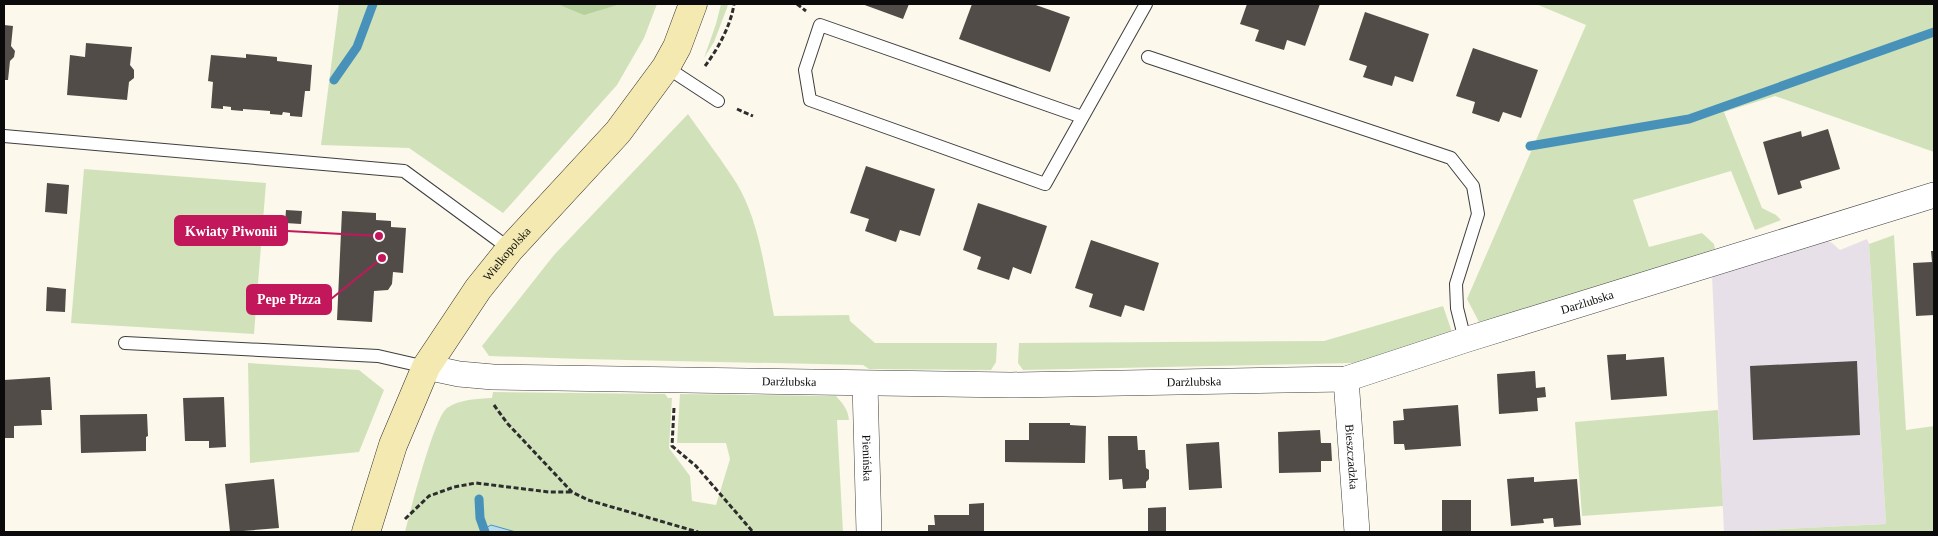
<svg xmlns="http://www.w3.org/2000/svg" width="1938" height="536" font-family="'Times New Roman',serif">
<rect width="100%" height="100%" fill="#fcf8ec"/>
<path fill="#e8e0e9" d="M1824 239 1832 243 1840 250 1867 239 1869 244 1886 524 1724 532 1712 276Z"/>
<path fill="#d1e2bb" d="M339 4H557L584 14 621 4H657L644 38 617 85 503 213 409 148 321 145Z
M721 4H728L727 8 714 42 704 58 716 24Z
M1536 4H1934V152L1775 96 1724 112 1762 208 1776 215 1781 220 1755 230 1731 171 1633 200 1649 247 1702 233 1714 244 1715 249 1480 324 1467 299 1586 25Z
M688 114C704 137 722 160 737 184 760 223 765 273 774 316L849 315 850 321 875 343H997L996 362 991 370 869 369 863 365 582 359 489 356 482 346 554 255Z
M84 169 266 183 254 334 71 323Z
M1894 235 1906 430 1934 426V532H1724L1886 524 1869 244Z
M1443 306 1452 332 1378 358 1354 363 1023 370 1018 363 1019 343 1324 341Z
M248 363 359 370 384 390 359 452 250 463Z
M493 392 665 394 668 398H672L669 448 690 476 692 501 716 505 730 459 726 443H677L680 394 836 396C843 404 848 409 849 420H837L843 532H516L491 525 479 532H405C410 512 434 417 447 408 460 399 477 399 492 398Z
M1718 410 1723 506 1582 516 1575 422Z"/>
<path fill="#b6d09c" d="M557 4H621L584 15Z"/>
<path fill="#b7dced" stroke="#4892ba" d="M491 525 516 532H479Z"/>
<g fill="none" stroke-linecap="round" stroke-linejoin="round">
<path stroke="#4892ba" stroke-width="9" d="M334 80 357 47 373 4
M1530 146 1689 119 1934 32
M479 499 480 518 485 532"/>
</g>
<path fill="#524c49" d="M862 4H909L903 19Z
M972 4H1033L1070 17 1050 72 959 39Z
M1247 4H1320L1305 46 1287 40 1284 50 1255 41 1259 30 1240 24Z
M1365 12 1429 34 1413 82 1395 76 1392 86 1363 77 1367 66 1349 60Z
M4 25 13 26 11 46 15 51 14 57 10 61 8 80H4Z
M86 43 132 47 130 65 134 70V78L129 82 127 100 67 95 70 55 85 57Z
M1473 48 1538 70 1521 118 1503 112 1499 122 1472 113 1475 102 1456 96Z
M246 54 277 57V61L312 65 310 91H305L302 117 290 116V113L283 112 282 115 270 114V111L243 109V111L231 110V107L223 106V109L211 108 213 82 208 81 211 55 246 58Z
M1828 129 1840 169 1800 181 1802 188 1778 195 1763 142 1801 131 1802 137Z
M866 166 935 189 920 236 900 230 896 242 865 231 869 219 850 213Z
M47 183 69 185 67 214 45 212Z
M978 203 1047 226 1031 274 1013 267 1009 280 977 269 981 257 963 250Z
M286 210 302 211 301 224 285 223Z
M342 211 376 213V220L391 221V227L406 228 403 273 393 272 392 284 388 290 374 291 372 322 337 320Z
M1091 240 1159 263 1144 311 1125 305 1121 317 1089 307 1093 294 1075 288Z
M1931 251H1934V315L1916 316 1913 263 1932 262Z
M47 287 66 289 65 312 46 311Z
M1626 354V360L1664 357 1667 396 1611 400 1607 355Z
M1857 361 1860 435 1753 440 1750 366Z
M1535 371 1536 388 1545 387 1546 397 1537 398 1538 411 1499 414 1497 374Z
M50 377 52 410H41L42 425 14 426V438H4V380Z
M224 397 226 447 209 448V441H185L183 398Z
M1458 405 1461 446 1405 450 1404 444H1394L1393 421 1404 420 1403 409Z
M147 414 148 436 146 437V451L81 453 80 415Z
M1029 423H1070V425L1086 426 1085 463 1005 462V440H1029Z
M1320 430 1321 443H1331L1332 461H1321V472L1279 473 1278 432Z
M1108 436H1137L1138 450H1145L1146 468 1149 470V479L1146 482V488L1123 489 1122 479 1109 480Z
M1219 442 1222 488 1189 490 1186 444Z
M1534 477V482L1577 479 1581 525 1554 527 1553 518 1543 519 1544 523 1511 526 1507 479Z
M274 479 279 528 230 532 225 484Z
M1442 500H1471V532H1442Z
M984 503V532H928V525H935L934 515H969V504Z
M1166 507V532H1148V508Z"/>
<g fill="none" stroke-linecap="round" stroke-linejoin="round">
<g stroke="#3e3e3e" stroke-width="14">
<path id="lane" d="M1148 57 1451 158 1473 186 1478 214 1456 284 1457 308 1465 340
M666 67 718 101
M1082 117 820 25 805 70 810 100 1045 184 1146 4
M4 136 404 171 510 249
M125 343 378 356 426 367"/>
</g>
<g stroke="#3e3e3e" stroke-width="26">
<g id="street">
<path id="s1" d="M426 367 459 374 493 377 1011 385 1346 379 1465 340 1934 195"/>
<path id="s2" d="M1346 379 1357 532"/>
<path id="s3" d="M865 384 869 532"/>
</g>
</g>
<g stroke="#2d2d2d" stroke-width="29">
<g id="secondary">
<path id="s4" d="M366 532 393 445 426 367 478 289 510 249 618 132 666 67 677 47 693 4"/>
</g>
</g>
<path stroke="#2d2d2d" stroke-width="3" stroke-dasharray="5 2.5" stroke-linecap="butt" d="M797 4 806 11
M705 66C718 49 731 25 734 4
M737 109 753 116
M494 405 507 423 572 492 588 500 698 532
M674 408 672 446 696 466 753 532
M405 519 429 496 454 487 476 483 549 492H571"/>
<use href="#lane" stroke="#fff" stroke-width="12"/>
<use href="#street" stroke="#fff" stroke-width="25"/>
<use href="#secondary" stroke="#f4e9b0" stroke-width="28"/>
</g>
<g text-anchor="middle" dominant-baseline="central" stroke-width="5" stroke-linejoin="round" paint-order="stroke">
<g font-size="12" fill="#0b0b0b" stroke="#fff">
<text stroke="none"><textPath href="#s4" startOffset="315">Wielkopolska</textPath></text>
<text stroke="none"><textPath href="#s1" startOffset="1174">Darżlubska</textPath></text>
<text stroke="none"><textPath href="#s1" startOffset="364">Darżlubska</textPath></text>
<text stroke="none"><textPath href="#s1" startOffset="769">Darżlubska</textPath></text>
<text stroke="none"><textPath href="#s2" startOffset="78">Bieszczadzka</textPath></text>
<text stroke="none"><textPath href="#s3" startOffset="74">Pienińska</textPath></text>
</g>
</g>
<path fill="none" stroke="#c2185b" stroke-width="2" d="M379 236L287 231M382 258L331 299"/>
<g fill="#c2185b" stroke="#fff" stroke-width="2">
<circle cx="379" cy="236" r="5"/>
<circle cx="382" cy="258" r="5"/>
</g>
<g fill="#c2185b" stroke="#c2185b" stroke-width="2">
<rect x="175" y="216" width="112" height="29" rx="5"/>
<rect x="247" y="285" width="84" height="29" rx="5"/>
</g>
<g font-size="14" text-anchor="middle" font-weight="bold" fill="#fff">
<text x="231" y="236">Kwiaty Piwonii</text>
<text x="289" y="304">Pepe Pizza</text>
</g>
<rect width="1938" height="536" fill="none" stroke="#0b0b0b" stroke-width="10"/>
</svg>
